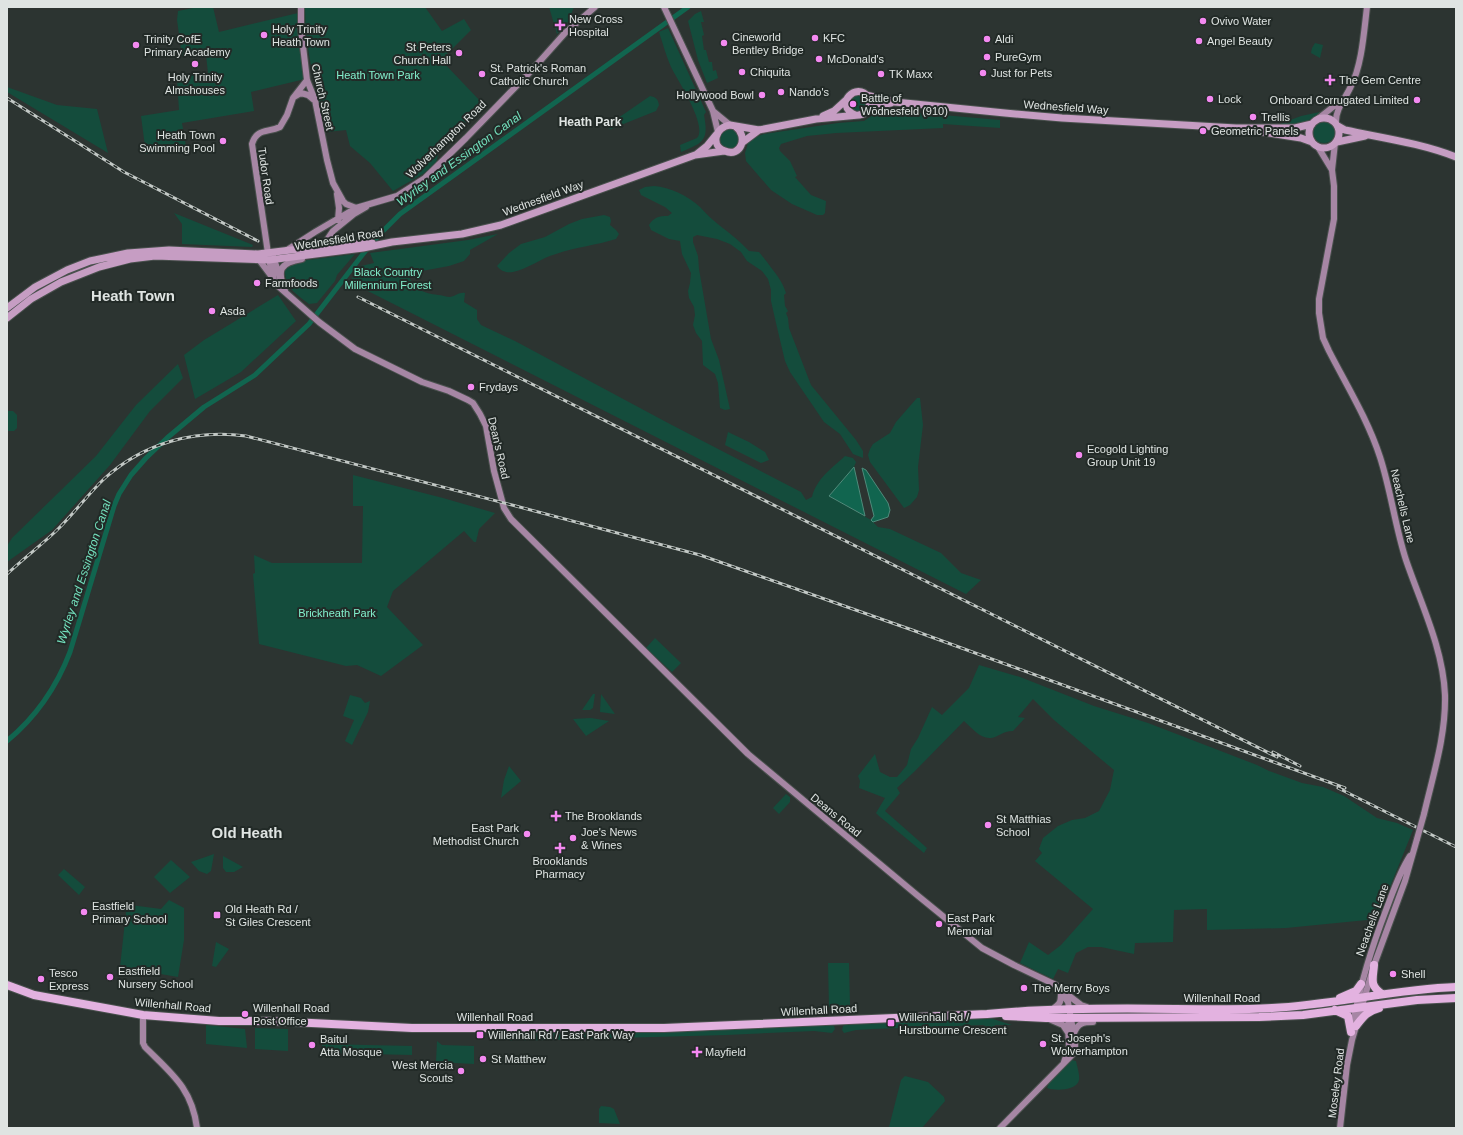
<svg xmlns="http://www.w3.org/2000/svg" width="1463" height="1135" font-family="Helvetica,sans-serif">
<rect width="100%" height="100%" fill="#2c3431"/>
<path fill="#144c3c" d="M198 7H213L219 32 298 13 299 47 305 79 251 92 254 111 182 123 186 146 146 154 141 116 179 110 177 79 187 74 208 73 206 55 182 56 177 20 178 11Z
M305 7H425L442 31 464 19 471 30 441 60 483 104 439 151 436 163 423 174 393 191 370 163 350 146 346 130 327 132C316 91 305 50 305 7Z
M549 7H574L568 22 557 34Z
M701 11 704 22H701L704 35 702 36 704 50H706L709 62H712L713 71 716 70 718 78 707 83 698 60 688 21 695 14Z
M668 28 706 112 704 115C709 141 703 143 681 152L680 145 697 138C708 126 678 81 671 67 666 56 663 44 659 32Z
M1315 43 1323 45 1320 58 1311 53 1312 48Z
M7 87 57 105 97 109 108 153 7 92Z
M850 103a8 8 0 1 1 16 0a8 8 0 1 1-16 0Z
M650 96C656 97 658 99 659 105L656 111 611 129 608 128V125Z
M885 110 1000 120V128L943 124V128L836 133 807 136 781 144 779 148 780 151 790 161 797 176 795 177 811 195 826 201 825 213 823 215H817L792 204 771 190 746 161 745 153 748 143 752 138 764 134 838 123 864 121 878 112Z
M1320 112C1310 123 1295 125 1280 126V124L1301 116Z
M1313 132a11 11 0 1 1 22 0a11 11 0 1 1-22 0Z
M720 139a10 10 0 1 1 20 0a10 10 0 1 1-20 0Z
M654 186C670 187 688 196 700 207 704 211 708 216 713 220 725 230 738 239 749 251L759 252C762 255 764 259 767 262 775 273 782 280 786 293L784 295 785 306 788 311 786 313 788 318 789 328 811 385 856 440 863 451V458L853 454 840 434 824 422 790 372 785 361 776 323 771 301V290L768 279 762 271 747 261 741 252 730 244 717 239 697 235 693 237V242L698 256 699 269 711 339 719 360 730 409 725 410 720 408 718 383 715 374 703 365 702 341 696 333 693 325 695 315 694 307 689 298 688 291 690 283 691 273 682 254 680 241 669 239 651 230 649 225C654 217 659 216 668 216L672 213 665 207 641 195 639 190 645 187Z
M174 213 253 245 252 247 182 244V224Z
M604 215 610 217 611 221 610 225 616 230 619 234 616 239C597 245 576 247 556 254 541 258 528 269 513 272 505 273 501 271 497 266L509 253 521 244 545 237 569 224 582 219Z
M498 234 470 250V254L464 261 449 266 411 273 409 276C414 290 424 293 438 295 442 295 446 297 450 297 456 296 459 292 465 293L464 302 477 310V319L481 325 515 341 668 423 801 492 806 500 812 497C817 478 831 469 845 456L853 458 856 462 854 467 829 496 871 520 878 527 890 529 941 553 961 573 981 580 966 594 358 286 351 288 347 285 361 266 374 263 370 253 468 240Z
M355 254 337 275 335 281 317 303 309 304C295 293 284 288 285 267L300 261Z
M278 295 296 321 241 372 195 399 184 355 204 340Z
M178 364 183 378 150 411 110 465 52 530 7 562V546L12 538 96 456 136 405Z
M917 398H920L923 425 918 467 919 490 917 497 910 505 904 508 870 462 868 455 870 449 873 444 890 433 896 422Z
M8 411H13L17 415V428L14 431H8Z
M728 432 749 442 765 452 769 460 761 463 725 445Z
M353 475 443 498 495 513 479 529 476 542H474L464 531 393 591 387 607 423 645 381 676 357 665 346 666 259 644 253 574 255 573 254 555 272 563H362L363 506H353Z
M655 638 681 663 672 672 646 648Z
M979 665 1020 677 1094 706 1148 723 1257 765 1269 771 1302 783 1323 787 1344 796 1377 818 1397 823 1413 830 1377 919 1286 928 1207 930V909L1174 910 1173 942 1135 943 1134 954 1101 947H1088L1076 953 1068 973 1058 969 1053 979 1020 963 1029 942 1048 955 1061 945 1093 909 1035 861 1042 853 1039 849 1043 838 1058 826 1072 820 1085 818 1099 811 1110 790 1114 770 1054 720 1033 699 1018 717 1025 718 1013 731C1002 731 999 737 991 738 980 739 972 728 964 721L915 771 897 788 900 793 885 811 927 848 924 853 879 816 876 813 885 798 859 788 860 781 858 776 875 754 880 772 890 777H897L907 765 911 749 918 738 932 707 942 715 969 688Z
M593 694H595L593 708 590 710H582Z
M601 694 615 714 600 712Z
M350 695 361 698 365 703 370 701 368 712 352 745 345 741 354 720 343 716Z
M591 718 609 721 586 736 573 719Z
M509 766 521 781 501 798 504 780Z
M786 794 790 797V802L779 814 773 808Z
M214 854 211 871 207 874 199 871 191 862Z
M223 856 243 867 234 872H226L223 868Z
M171 860 190 877 170 893 154 877Z
M64 869 85 887 79 895 58 875Z
M169 900 184 908V940L178 977 120 967 126 912 123 904 161 909Z
M216 942 229 949 216 967 212 966Z
M828 963H849L850 1006 829 1007Z
M990 1018 1012 1025H995L993 1029 983 1025 873 1029 856 1030 844 1033 842 1030 843 1026 847 1024Z
M830 1024 834 1026 835 1029 832 1033 814 1031 726 1035 509 1041 507 1038 509 1034 721 1030Z
M206 1025 245 1029 247 1048 206 1044Z
M255 1028 288 1029V1051L255 1049Z
M437 1041 442 1045 474 1046V1064L436 1062Z
M322 1044 412 1046V1055L322 1053Z
M1071 1060 1076 1061C1077 1066 1080 1075 1079 1080 1077 1091 1054 1091 1047 1088L1049 1083Z
M905 1076 928 1082 944 1097 945 1101 922 1128 889 1127 901 1080Z
M601 1106 610 1107 614 1109 620 1124 599 1123V1109Z"/>
<path fill="#11654f" stroke="#4f8b7b" d="M854 467 865 516 829 496Z
M862 468 866 470 888 503 890 510 888 517 873 522 871 520 874 516Z"/>
<g fill="none" stroke-linecap="round" stroke-linejoin="round">
<path stroke="#11654f" stroke-width="5" d="M7 741C36 717 57 686 70 652L114 506 119 494 131 475 146 458 167 438 204 407 255 375 309 324 363 254 380 234 400 214 688 7"/>
<g stroke="#49504d" stroke-width="8">
<path id="secondary" d="M301 7V29L307 80 315 100 327 160 333 183 343 201 346 204 356 208
M664 7 713 111 718 132
M307 80 293 98 287 115 280 127C267 133 257 128 252 144L269 260 274 280 278 286 319 322 355 349 422 382 449 391 468 400 473 403 480 414 486 426 494 471 504 508 511 519 748 754 917 895 982 948 1014 965 1056 985 1068 1002 1075 1041V1046L1072 1055 1000 1128
M294 97 301 93 308 95 314 100
M713 111 730 125
M1319 118 1343 99
M1336 123C1335 109 1346 98 1351 86 1362 65 1364 31 1367 7
M1335 143 1332 170 1334 186V219L1319 299V313L1323 338 1329 351C1347 386 1368 420 1380 457 1391 491 1395 526 1406 560 1421 604 1443 648 1445 695 1446 736 1433 775 1424 814
M1318 147 1332 170
M337 194 339 208 338 220
M321 249 333 231 354 214 366 207
M287 250 315 232 356 208 397 196 425 178 466 138 532 70 565 33 595 7
M273 256 280 278
M260 261 272 277
M285 291C277 270 279 263 302 259
M1064 992 1081 1005 1087 1007
M1051 1010C1061 1004 1061 1002 1061 991
M143 1015V1043L145 1047C171 1073 192 1088 197 1128
M1049 1019 1063 1025 1069 1034
M1352 1029C1359 988 1371 949 1386 910 1393 892 1399 873 1410 856
M1074 1033C1078 1023 1083 1022 1093 1022
M1064 1062 1069 1048 1068 1024
M1340 1128 1347 1065 1352 1040 1374 965 1405 881 1417 839"/>
</g>
<g stroke="#49504d" stroke-width="9">
<path id="primary" d="M866 95 895 102 1005 113 1062 118 1236 128H1295L1312 124
M855 115C833 104 857 81 868 97 870 101 870 105 868 110
M823 116 834 111 846 100
M1309 133a15 15 0 1 1 30 0a15 15 0 1 1-30 0Z
M735 126C749 136 741 158 725 151 710 146 715 127 730 125L759 130 816 119 859 115 863 114 874 106 891 103
M1338 126 1345 130C1382 138 1420 143 1456 157
M1262 132 1301 138 1312 142
M743 142 759 130
M1337 142 1365 136
M697 154 707 146 716 135
M7 308 35 287 67 270 90 261 128 253 169 250 258 254 324 246 372 243
M7 318 31 299 61 282 99 267 130 259 155 256 269 260 363 248 392 242 462 234 501 225 695 155 724 151"/>
</g>
<g stroke="#49504d" stroke-width="10">
<path id="highway" d="M1374 965C1373 979 1369 985 1382 994
M7 985 34 995 143 1015 219 1021H271L412 1028H664L987 1014C1050 1008 1113 1008 1175 1009 1208 1009 1240 1010 1272 1008 1334 1005 1394 989 1456 987
M1340 998 1356 991 1361 984
M1335 1010 1348 1016 1351 1032
M1006 1016 1046 1018 1259 1017 1303 1015 1417 1000 1456 998
M1356 1026C1363 1017 1367 1011 1379 1008"/>
</g>
<use href="#secondary" stroke="#a686a4" stroke-width="6"/>
<use href="#primary" stroke="#c69dc3" stroke-width="7"/>
<use href="#highway" stroke="#e3b2e0" stroke-width="8"/>
<g stroke="#c2c8c5" stroke-width="3">
<path id="rail" d="M7 98 124 172 258 241
M358 297 1277 757
M7 574C23 559 40 546 55 532 73 515 87 495 105 478 144 443 195 429 246 436L512 505 700 555 915 631 1345 788
M1273 752 1300 766
M1338 788 1456 847"/>
</g>
<use href="#rail" stroke="#222a27" stroke-width="1.5" stroke-dasharray="4.5" stroke-linecap="butt"/>
<g stroke="#49504d" stroke-width="8" stroke-linecap="butt">
<path id="secondary-bridge" d="M1417 839 1424 814"/>
</g>
<use href="#secondary-bridge" stroke="#a686a4" stroke-width="6"/>
</g>
<g fill="#f489f1" stroke="#222a27" stroke-width="1.5">
<circle cx="1203" cy="21" r="4"/>
<path d="M558 19h4v4h4v4h-4v4h-4v-4h-4v-4h4z"/>
<circle cx="264" cy="35" r="4"/>
<circle cx="815" cy="38" r="4"/>
<circle cx="987" cy="39" r="4"/>
<circle cx="1199" cy="41" r="4"/>
<circle cx="724" cy="43" r="4"/>
<circle cx="136" cy="45" r="4"/>
<circle cx="459" cy="53" r="4"/>
<circle cx="987" cy="57" r="4"/>
<circle cx="819" cy="59" r="4"/>
<circle cx="195" cy="64" r="4"/>
<circle cx="742" cy="72" r="4"/>
<circle cx="983" cy="73" r="4"/>
<circle cx="482" cy="74" r="4"/>
<circle cx="881" cy="74" r="4"/>
<path d="M1328 74h4v4h4v4h-4v4h-4v-4h-4v-4h4z"/>
<circle cx="781" cy="92" r="4"/>
<circle cx="762" cy="95" r="4"/>
<circle cx="1210" cy="99" r="4"/>
<circle cx="1417" cy="100" r="4"/>
<circle cx="853" cy="104" r="4"/>
<circle cx="1253" cy="117" r="4"/>
<circle cx="1203" cy="131" r="4"/>
<circle cx="223" cy="141" r="4"/>
<circle cx="257" cy="283" r="4"/>
<circle cx="212" cy="311" r="4"/>
<circle cx="471" cy="387" r="4"/>
<circle cx="1079" cy="455" r="4"/>
<path d="M554 810h4v4h4v4h-4v4h-4v-4h-4v-4h4z"/>
<circle cx="988" cy="825" r="4"/>
<circle cx="527" cy="834" r="4"/>
<circle cx="573" cy="838" r="4"/>
<path d="M558 842h4v4h4v4h-4v4h-4v-4h-4v-4h4z"/>
<circle cx="84" cy="912" r="4"/>
<rect x="213" y="911" width="8" height="8" rx="2"/>
<circle cx="939" cy="924" r="4"/>
<circle cx="1393" cy="974" r="4"/>
<circle cx="110" cy="977" r="4"/>
<circle cx="41" cy="979" r="4"/>
<circle cx="1024" cy="988" r="4"/>
<circle cx="245" cy="1014" r="4"/>
<rect x="887" y="1019" width="8" height="8" rx="2"/>
<rect x="476" y="1031" width="8" height="8" rx="2"/>
<circle cx="1043" cy="1044" r="4"/>
<circle cx="312" cy="1045" r="4"/>
<path d="M695 1046h4v4h4v4h-4v4h-4v-4h-4v-4h4z"/>
<circle cx="483" cy="1059" r="4"/>
<circle cx="461" cy="1071" r="4"/>
</g>
<g text-anchor="middle" dominant-baseline="central" stroke-width="4" stroke-linejoin="round" paint-order="stroke">
<g font-size="11" fill="#dfe4e2" stroke="#222a27" text-anchor="start">
<text x="569" y="19">New Cross<tspan x="569" dy="13">Hospital</tspan></text>
<text x="1211" y="21">Ovivo Water</text>
<text x="272" y="29">Holy Trinity<tspan x="272" dy="13">Heath Town</tspan></text>
<text x="732" y="37">Cineworld<tspan x="732" dy="13">Bentley Bridge</tspan></text>
<text x="823" y="38">KFC</text>
<text x="144" y="39">Trinity CofE<tspan x="144" dy="13">Primary Academy</tspan></text>
<text x="995" y="39">Aldi</text>
<text x="1207" y="41">Angel Beauty</text>
<text x="451" y="47" text-anchor="end">St Peters<tspan x="451" dy="13">Church Hall</tspan></text>
<text x="995" y="57">PureGym</text>
<text x="827" y="59">McDonald's</text>
<text x="490" y="68">St. Patrick's Roman<tspan x="490" dy="13">Catholic Church</tspan></text>
<text x="750" y="72">Chiquita</text>
<text x="991" y="73">Just for Pets</text>
<text x="889" y="74">TK Maxx</text>
<text x="195" y="77" text-anchor="middle">Holy Trinity<tspan x="195" dy="13">Almshouses</tspan></text>
<text x="1339" y="80">The Gem Centre</text>
<text x="789" y="92">Nando's</text>
<text x="754" y="95" text-anchor="end">Hollywood Bowl</text>
<text x="861" y="98">Battle of<tspan x="861" dy="13">Wōdnesfeld (910)</tspan></text>
<text x="1218" y="99">Lock</text>
<text x="1409" y="100" text-anchor="end">Onboard Corrugated Limited</text>
<text x="1261" y="117">Trellis</text>
<text x="1211" y="131">Geometric Panels</text>
<text x="215" y="135" text-anchor="end">Heath Town<tspan x="215" dy="13">Swimming Pool</tspan></text>
<text x="265" y="283">Farmfoods</text>
<text x="220" y="311">Asda</text>
<text x="479" y="387">Frydays</text>
<text x="1087" y="449">Ecogold Lighting<tspan x="1087" dy="13">Group Unit 19</tspan></text>
<text x="565" y="816">The Brooklands</text>
<text x="996" y="819">St Matthias<tspan x="996" dy="13">School</tspan></text>
<text x="519" y="828" text-anchor="end">East Park<tspan x="519" dy="13">Methodist Church</tspan></text>
<text x="581" y="832">Joe's News<tspan x="581" dy="13">&amp; Wines</tspan></text>
<text x="560" y="861" text-anchor="middle">Brooklands<tspan x="560" dy="13">Pharmacy</tspan></text>
<text x="92" y="906">Eastfield<tspan x="92" dy="13">Primary School</tspan></text>
<text x="225" y="909">Old Heath Rd /<tspan x="225" dy="13">St Giles Crescent</tspan></text>
<text x="947" y="918">East Park<tspan x="947" dy="13">Memorial</tspan></text>
<text x="118" y="971">Eastfield<tspan x="118" dy="13">Nursery School</tspan></text>
<text x="49" y="973">Tesco<tspan x="49" dy="13">Express</tspan></text>
<text x="1401" y="974">Shell</text>
<text x="1032" y="988">The Merry Boys</text>
<text x="253" y="1008">Willenhall Road<tspan x="253" dy="13">Post Office</tspan></text>
<text x="899" y="1017">Willenhall Rd /<tspan x="899" dy="13">Hurstbourne Crescent</tspan></text>
<text x="488" y="1035">Willenhall Rd / East Park Way</text>
<text x="1051" y="1038">St. Joseph's<tspan x="1051" dy="13">Wolverhampton</tspan></text>
<text x="320" y="1039">Baitul<tspan x="320" dy="13">Atta Mosque</tspan></text>
<text x="705" y="1052">Mayfield</text>
<text x="491" y="1059">St Matthew</text>
<text x="453" y="1065" text-anchor="end">West Mercia<tspan x="453" dy="13">Scouts</tspan></text>
</g>
<g font-size="11" fill="#82efcc" stroke="#222a27">
<text x="378" y="75">Heath Town Park</text>
<text x="388" y="272">Black Country<tspan x="388" dy="13">Millennium Forest</tspan></text>
<text x="337" y="613">Brickheath Park</text>
</g>
<g font-size="11" fill="#dfe4e2" stroke="#222a27">
<text transform="translate(323 97) rotate(77)">Church Street</text>
<text transform="translate(1066 107) rotate(4)">Wednesfield Way</text>
<text transform="translate(446 139) rotate(-44)">Wolverhampton Road</text>
<text transform="translate(266 176) rotate(82)">Tudor Road</text>
<text transform="translate(543 198) rotate(-20)">Wednesfield Way</text>
<text transform="translate(339 239) rotate(-9)">Wednesfield Road</text>
<text transform="translate(499 448) rotate(77)">Dean's Road</text>
<text transform="translate(1403 506) rotate(77)">Neachells Lane</text>
<text transform="translate(836 815) rotate(39)">Deans Road</text>
<text transform="translate(1372 920) rotate(-70)">Neachells Lane</text>
<text x="1222" y="998">Willenhall Road</text>
<text transform="translate(173 1005) rotate(5)">Willenhall Road</text>
<text transform="translate(819 1010) rotate(-3)">Willenhall Road</text>
<text x="495" y="1017">Willenhall Road</text>
<text transform="translate(1336 1083) rotate(-83)">Moseley Road</text>
</g>
<g font-size="12" font-weight="bold" fill="#dfe4e2" stroke="#222a27">
<text x="590" y="122">Heath Park</text>
</g>
<g font-size="12" font-style="italic" fill="#73e0bd" stroke="#222a27">
<text transform="translate(459 159) rotate(-36)">Wyrley and Essington Canal</text>
<text transform="translate(84 572) rotate(-72)">Wyrley and Essington Canal</text>
</g>
<g font-size="15" font-weight="bold" fill="#dfe4e2" stroke="#222a27">
<text x="133" y="295">Heath Town</text>
<text x="247" y="832">Old Heath</text>
</g>
</g>
<rect width="1463" height="1135" fill="none" stroke="#dfe4e2" stroke-width="16"/>
</svg>
